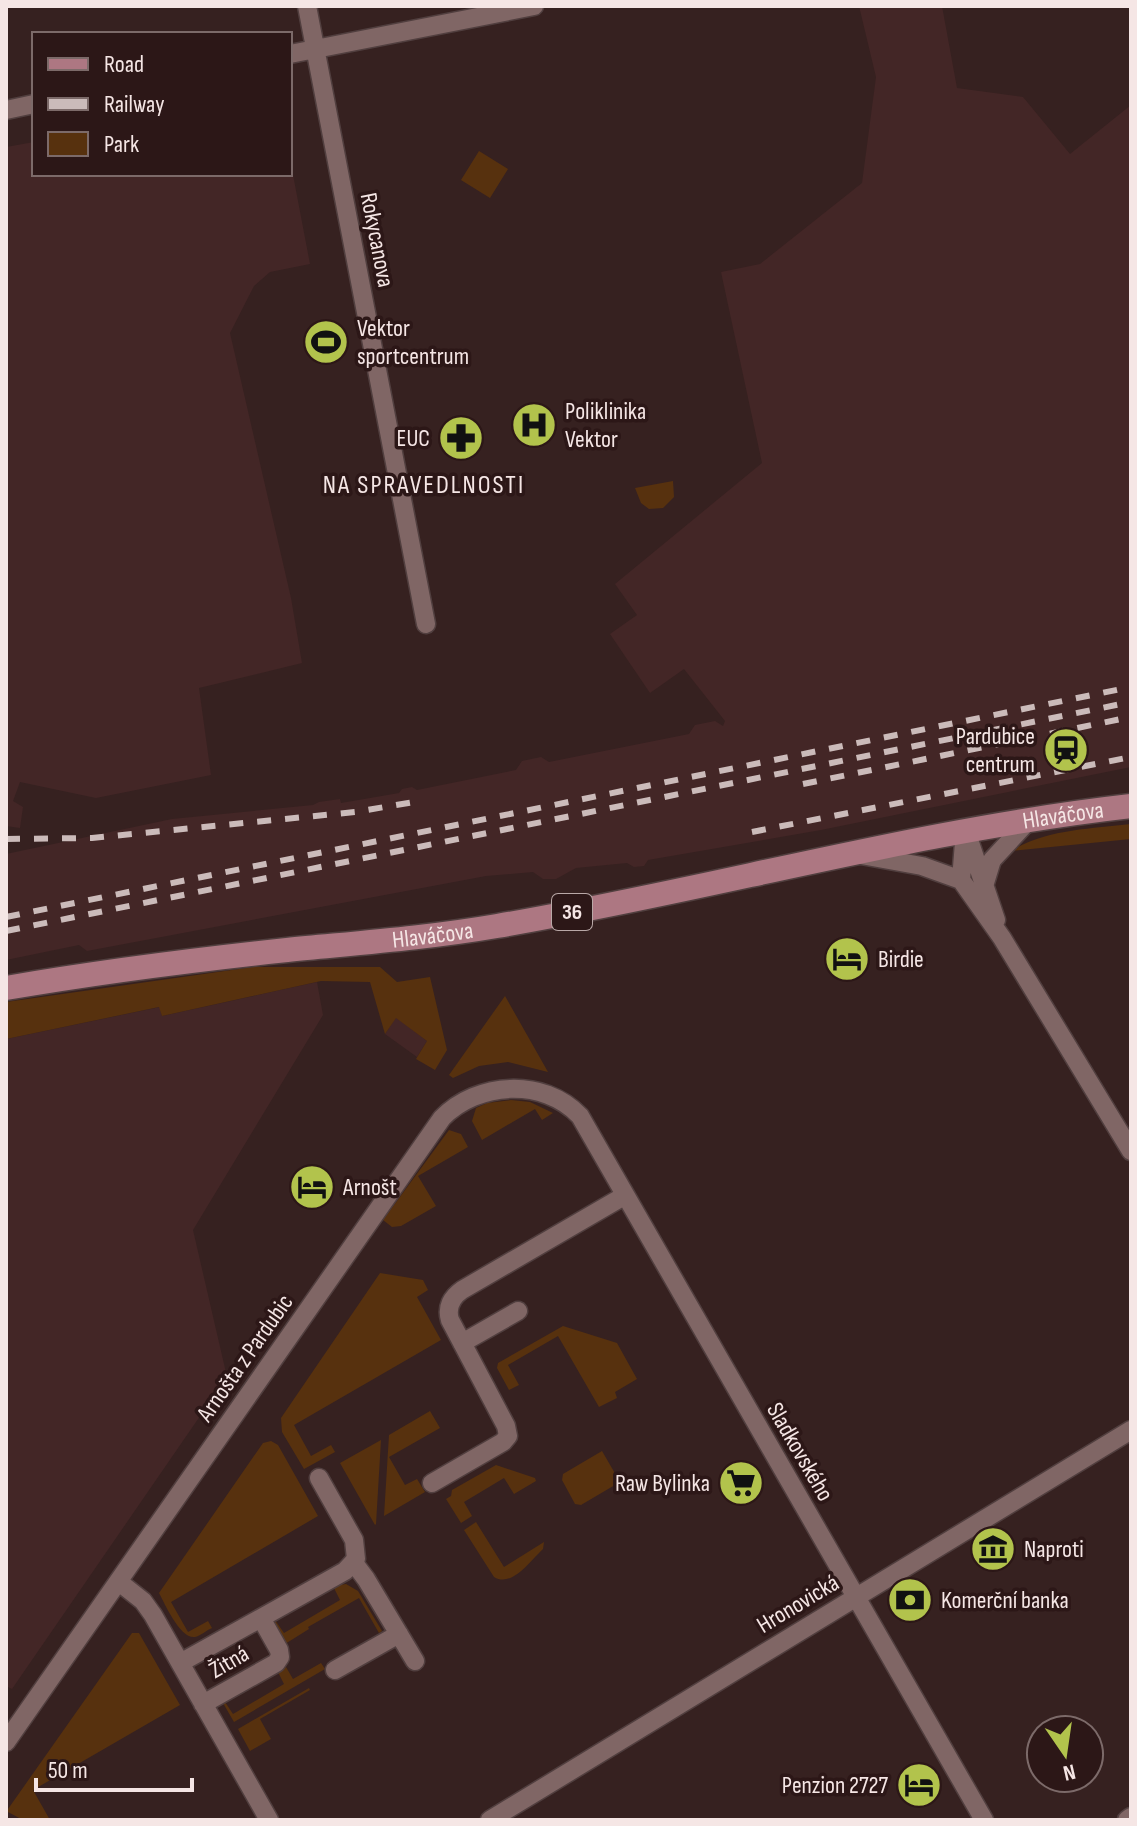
<svg xmlns="http://www.w3.org/2000/svg" width="1137" height="1826" font-family="'Sofia Sans Condensed',sans-serif">
<rect width="100%" height="100%" fill="#362120"/>
<path fill="#432626" d="M859 6H942L957 88 1023 97 1070 154 1131 105V767L821 830 648 860 644 866 634 867 627 863 576 868 556 879H543L533 872 486 876 87 951 79 945 6 960V854L172 819 313 805 319 802 340 799 341 803 399 793 402 789 412 787 417 790 516 770 522 761 541 757 549 762 689 734 695 725 715 721 723 726 725 721 684 669 650 693 610 634 637 615 615 584 762 463 721 272 760 264 862 183 876 77Z
M34 142V174H290V159L310 264 270 272 254 286 230 333 291 598 302 663 199 688 211 775 96 798 20 782 13 801 23 807 20 828 6 826V147Z
M317 982 323 1015 193 1230 227 1377 12 1689 8 1687 6 1690V1039L160 1007 162 1016Z
M396 1017 427 1041 417 1057 385 1034Z"/>
<path fill="#57310e" d="M479 151 508 169 490 198 461 180Z
M673 481 674 497 663 508 649 509 641 503 635 488Z
M1131 824V839L1011 851C1046 829 1091 829 1131 824Z
M253 967H380L397 982 430 977 447 1050 435 1070 416 1059 427 1041 396 1018 385 1034 370 982 321 981 162 1016 159 1007 6 1039V1002Z
M505 996 548 1072 508 1062 479 1066 453 1078 449 1075Z
M511 1100 530 1102 553 1113 542 1120 535 1109 482 1140 472 1121 476 1108 487 1103Z
M449 1130 461 1134 468 1147 418 1176 436 1206 401 1226 392 1227 383 1220Z
M380 1273 423 1280 428 1290 417 1297 441 1340 294 1425 311 1456 331 1445 335 1452 304 1469 282 1432 281 1418Z
M563 1326 617 1343 637 1379 615 1392 617 1398 599 1407 558 1336 508 1365 519 1385 509 1390 497 1368 498 1363Z
M430 1411 440 1428 389 1457 405 1485 417 1479 425 1492 384 1516 389 1435Z
M381 1440 376 1524 375 1525 340 1463Z
M271 1441 278 1445 318 1516 171 1602 188 1632 208 1621 212 1628C207 1630 200 1636 195 1637 180 1639 165 1604 159 1593L263 1443Z
M602 1451 620 1482 581 1505 575 1504 562 1480 563 1474Z
M496 1465 535 1478 536 1481 514 1494 504 1478 464 1502 472 1516 461 1523 446 1499 451 1496 452 1490Z
M476 1522 504 1567 544 1542 543 1549C530 1561 512 1588 494 1577L464 1530Z
M346 1584 358 1591 382 1631 379 1633 359 1598 308 1627 309 1629 285 1644 270 1622 275 1620 284 1633 340 1600 333 1586Z
M132 1633H139L180 1705 33 1790 50 1820H23L8 1812V1809Z
M321 1663 325 1669 234 1722 223 1703 225 1702 233 1714 284 1684 278 1672 286 1667 293 1679Z
M309 1688 310 1690 260 1719 271 1739 250 1751 238 1729Z"/>
<g fill="none" stroke-linecap="round" stroke-linejoin="round">
<g stroke="#513f3f" stroke-width="21">
<path id="street" d="M307 6 426 624
M290 54 534 6
M6 110 34 104
M965 830 961 880 1002 938 1131 1151
M967 834 996 920
M861 855 922 866 961 880
M985 883 992 860 1030 819
M462 1343 518 1311
M432 1483 503 1442 508 1436 506 1426 450 1320C446 1307 452 1297 462 1290L624 1196
M354 1563 366 1579 415 1661
M119 1582 143 1601 153 1615 269 1820
M261 1618 345 1571 356 1559 354 1540 319 1478
M180 1663 261 1618 279 1650 280 1657 276 1663 203 1704
M335 1670 399 1634
M6 1742 442 1118C477 1082 543 1077 580 1116L984 1820
M490 1820 1131 1430
M1127 1820 1131 1817"/>
</g>
<g stroke="#513f3f" stroke-width="27">
<g id="primary">
<path id="s1" d="M6 988C99 972 193 960 287 950 357 943 427 938 497 926 709 890 917 830 1131 806"/>
</g>
</g>
<use href="#street" stroke="#806665" stroke-width="18"/>
<use href="#primary" stroke="#ad7782" stroke-width="24"/>
<path stroke="#cbbbba" stroke-width="6" stroke-dasharray="14 14" stroke-linecap="butt" d="M803 784 1131 717
M752 832 1131 757
M6 839 92 838 355 812 420 801
M6 917 1131 687
M6 931 1131 702"/>
</g>
<defs>
<g id="stadium-disc" transform="scale(2.3)"><circle r="9.5" fill="#b2c34c" stroke="#2c1717"/><path d="M0-5a6.5 5 0 1 0 0 10a6.5 5 0 1 0 0-10ZM-3.5-1.8h7v3.6h-7Z" fill="#111"/></g>
<g id="hospital-disc" transform="scale(2.3)"><circle r="9.5" fill="#b2c34c" stroke="#2c1717"/><path d="M-5-5h3v3.5h4V-5h3V5h-3V1.5h-4V5h-3Z" fill="#111"/></g>
<g id="pharmacy-disc" transform="scale(2.3)"><circle r="9.5" fill="#b2c34c" stroke="#2c1717"/><path d="M-2-6h4v4h4v4h-4v4h-4v-4h-4v-4h4Z" fill="#111"/></g>
<g id="station-disc" transform="scale(2.3)"><circle r="9.5" fill="#b2c34c" stroke="#2c1717"/><path d="M-3-6H3Q5-6 5-4V2Q5 4 3 4L4.5 6H3L1.5 4h-3L-3 6H-4.5L-3 4Q-5 4-5 2V-4Q-5-6-3-6ZM-3.5-4v3h7v-3ZM-3.5 1v1.5H-2V1ZM2 1v1.5H3.5V1Z" fill="#111"/></g>
<g id="hotel-disc" transform="scale(2.3)"><circle r="9.5" fill="#b2c34c" stroke="#2c1717"/><path d="M-6-4.5h1.5V1H6V5H4.5V3h-9V5H-6ZM-4 0a1.8 1.8 0 1 1 3.6 0ZM.5 0V-2.5h3Q6-2.5 6 0Z" fill="#111"/></g>
<g id="supermarket-disc" transform="scale(2.3)"><circle r="9.5" fill="#b2c34c" stroke="#2c1717"/><path d="M-6-5.5h2.5l.6 2H6L4.5 2H-2.5L-4.4-4H-6ZM-1.5 3.2a1.3 1.3 0 1 0 .1 0ZM3 3.2a1.3 1.3 0 1 0 .1 0Z" fill="#111"/></g>
<g id="museum-disc" transform="scale(2.3)"><circle r="9.5" fill="#b2c34c" stroke="#2c1717"/><path d="M0-6L6-3V-2H-6V-3ZM-5-1h2V3h-2ZM-1-1h2V3h-2ZM3-1h2V3H3ZM-6 4H6V6H-6Z" fill="#111"/></g>
<g id="bank-disc" transform="scale(2.3)"><circle r="9.5" fill="#b2c34c" stroke="#2c1717"/><path d="M-6-4H6V4H-6ZM0-2.3a2.3 2.3 0 1 0 0 4.6a2.3 2.3 0 1 0 0-4.6Z" fill="#111"/></g>
</defs>
<g fill-rule="evenodd">
<use href="#stadium-disc" x="326" y="342"/>
<use href="#hospital-disc" x="534" y="425"/>
<use href="#pharmacy-disc" x="461" y="438"/>
<use href="#station-disc" x="1066" y="750"/>
<use href="#hotel-disc" x="847" y="959"/>
<use href="#hotel-disc" x="312" y="1187"/>
<use href="#supermarket-disc" x="741" y="1483"/>
<use href="#museum-disc" x="993" y="1549"/>
<use href="#bank-disc" x="910" y="1600"/>
<use href="#hotel-disc" x="919" y="1785"/>
</g>
<g text-anchor="middle" dominant-baseline="central" stroke-width="7" stroke-linejoin="round" paint-order="stroke">
<rect fill="#2c1717" stroke="#b9a8a7" stroke-width="2" x="552" y="894" width="40" height="36" rx="6"/>
<g font-size="22" font-weight="bold" fill="#f5e6e5">
<text x="572" y="912">36</text>
</g>
<g font-size="24" fill="#f5e6e5" stroke="#2c1717">
<text transform="translate(377 240) rotate(79)">Rokycanova</text>
<text stroke="none"><textPath href="#s1" startOffset="1072">Hlaváčova</textPath></text>
<text stroke="none"><textPath href="#s1" startOffset="430">Hlaváčova</textPath></text>
<text transform="translate(245 1358) rotate(-55)">Arnošta z Pardubic</text>
<text transform="translate(800 1452) rotate(60)">Sladkovského</text>
<text transform="translate(798 1604) rotate(-31)">Hronovická</text>
<text transform="translate(229 1662) rotate(-30)">Žitná</text>
</g>
<g font-size="24" fill="#f5e6e5" stroke="#2c1717" text-anchor="start">
<text x="357" y="328">Vektor<tspan x="357" dy="28">sportcentrum</tspan></text>
<text x="565" y="411">Poliklinika<tspan x="565" dy="28">Vektor</tspan></text>
<text x="430" y="438" text-anchor="end">EUC</text>
<text x="1035" y="736" text-anchor="end">Pardubice<tspan x="1035" dy="28">centrum</tspan></text>
<text x="878" y="959">Birdie</text>
<text x="343" y="1187">Arnošt</text>
<text x="710" y="1483" text-anchor="end">Raw Bylinka</text>
<text x="1024" y="1549">Naproti</text>
<text x="941" y="1600">Komerční banka</text>
<text x="888" y="1785" text-anchor="end">Penzion 2727</text>
</g>
<g font-size="26" letter-spacing="2" fill="#f5e6e5" stroke="#2c1717">
<text x="424" y="485">NA SPRAVEDLNOSTI</text>
</g>
</g>
<rect width="1137" height="1826" fill="none" stroke="#f5e6e5" stroke-width="16"/>
<rect x="32" y="32" width="260" height="144" fill="#2c1717" stroke="#7c6a69" stroke-width="2"/>
<rect x="48" y="58" width="40" height="12" fill="#ad7782" stroke="#7c6a69" stroke-width="2"/>
<text x="104" y="72" font-size="24" fill="#f5e6e5">Road</text>
<rect x="48" y="98" width="40" height="12" fill="#cbbbba" stroke="#7c6a69" stroke-width="2"/>
<text x="104" y="112" font-size="24" fill="#f5e6e5">Railway</text>
<rect x="48" y="132" width="40" height="24" fill="#57310e" stroke="#7c6a69" stroke-width="2"/>
<text x="104" y="152" font-size="24" fill="#f5e6e5">Park</text>
<g transform="translate(1065 1754) rotate(167)"><circle r="38" fill="#2c1717" stroke="#7c6a69" stroke-width="2"/>
<path d="M0-6L14 30L0 20L-14 30Z" fill="#b2c34c"/>
<text y="-12" font-size="22" font-weight="bold" text-anchor="middle" fill="#f5e6e5">N</text>
</g>
<path d="M36 1778v12h156v-12" fill="none" stroke="#f5e6e5" stroke-width="4"/>
<text x="48" y="1778" font-size="24" fill="#f5e6e5" stroke="#2c1717" stroke-width="6" paint-order="stroke">50 m</text>
</svg>
